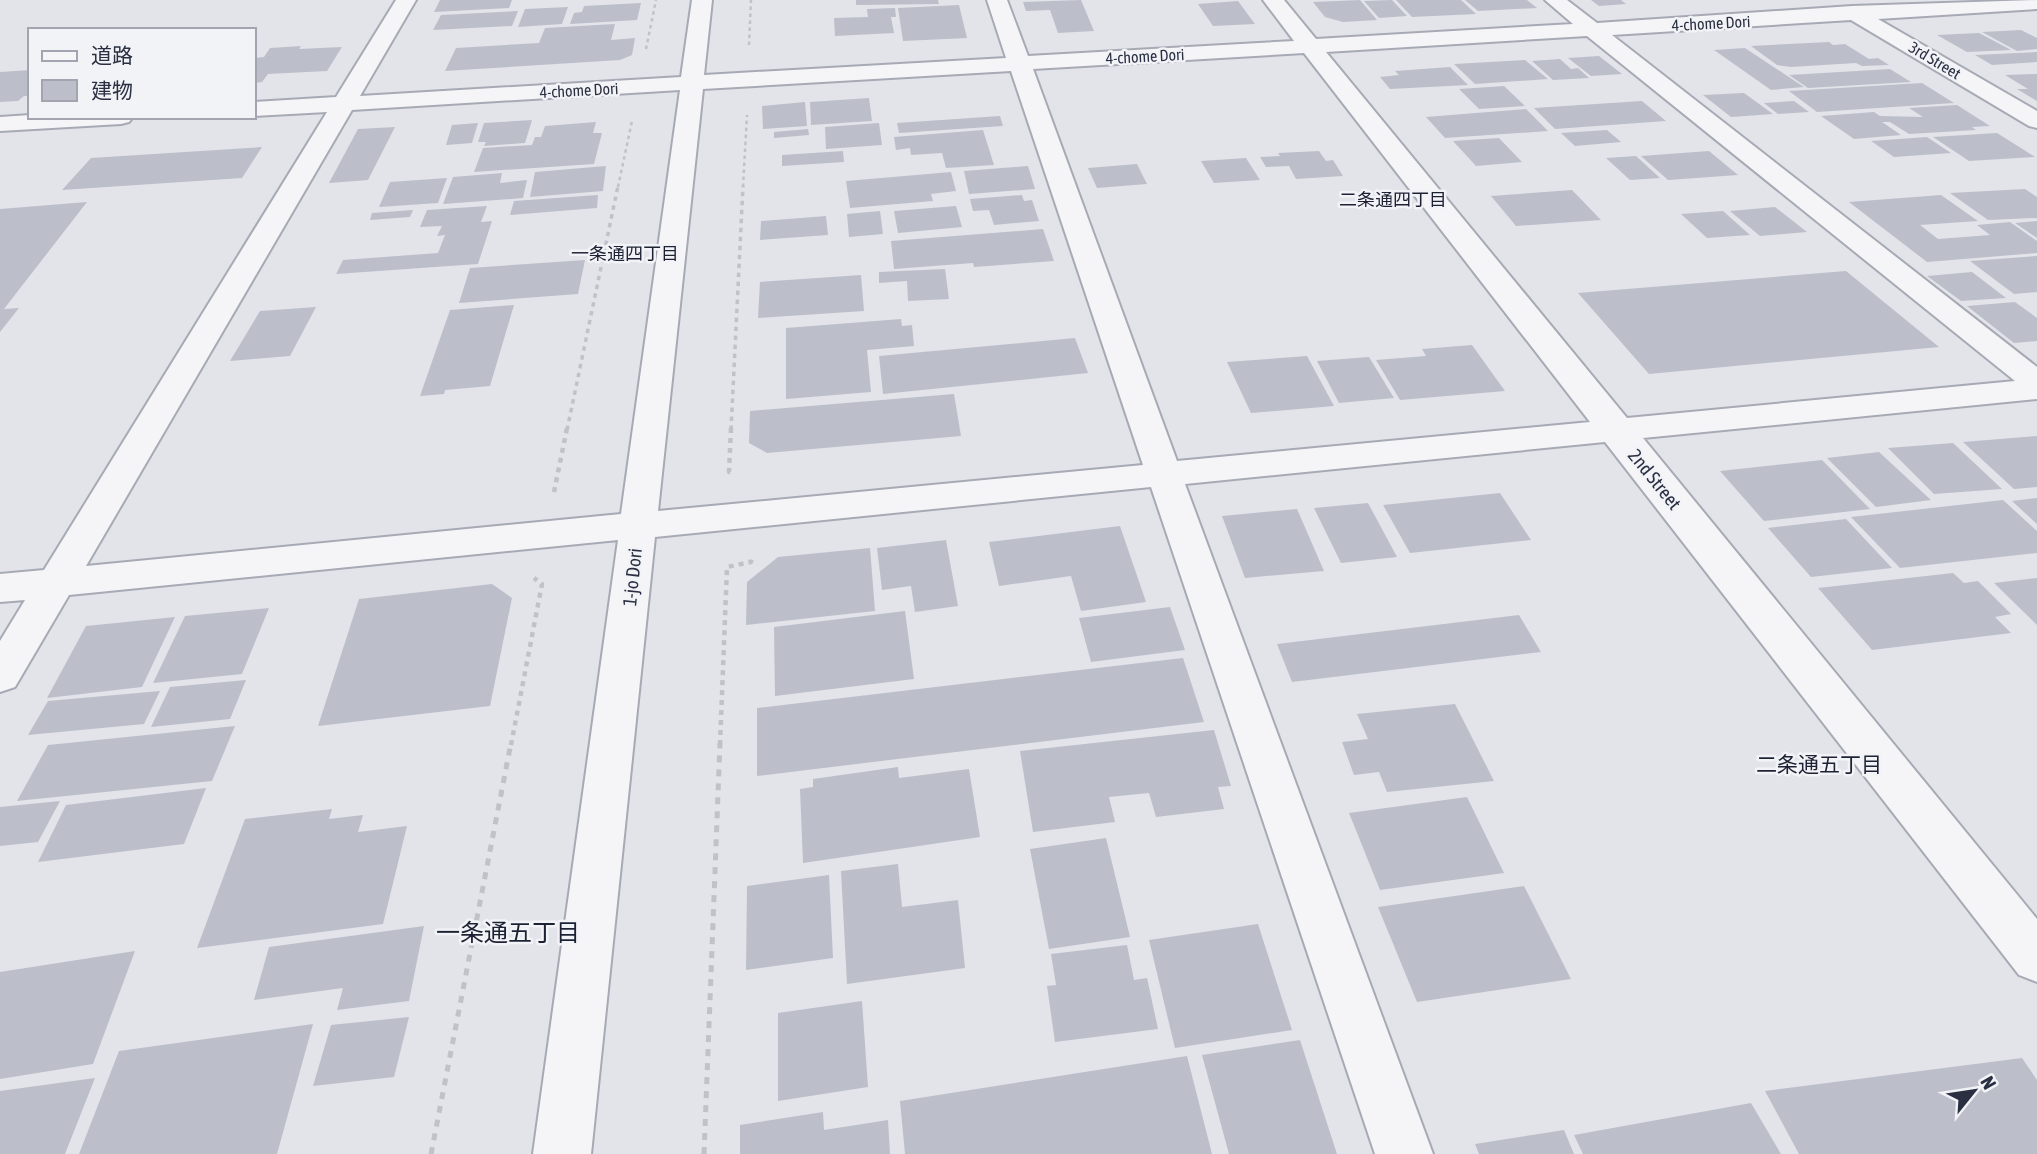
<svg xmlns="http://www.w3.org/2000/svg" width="2037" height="1154" font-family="'Asap Condensed','Noto Sans JP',sans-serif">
<rect width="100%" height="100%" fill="#e2e4ea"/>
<path fill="#bcbfca" d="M440 0H512L509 8 434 12Z
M856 0H938L939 4 856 5Z
M1081 0 1094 31 1058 33 1050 10 1026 11 1023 2Z
M1360 0 1377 20 1343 22 1325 17 1313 2Z
M1392 0 1407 16 1379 18 1364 1Z
M1396 0H1461L1476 14 1412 17Z
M1465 0H1527L1537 8 1478 11Z
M1591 0H1621L1626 4 1599 6Z
M1238 1 1255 24 1213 26 1198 4Z
M641 3 637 20 570 24 574 13 582 12 584 6Z
M959 5 967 38 903 41 898 8Z
M568 7 562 24 518 27 525 9Z
M895 8 896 17H891L894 33 835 36 834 18 868 17 867 9Z
M518 11 512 26 433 30 441 15Z
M615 24 611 40 635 38 632 55 620 60 445 71 456 48 539 43 545 28Z
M2021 30 2037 38V49L2017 51 1982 32Z
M1979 33 2011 50 1967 52 1937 35Z
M1829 42 1833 45 1845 44 1869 59 1878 58 1889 65 1862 66 1856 63 1791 67 1777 65 1751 46Z
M301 46 299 49 342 47 327 71 268 74 262 82 254 83V58L264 57 270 48Z
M1745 48 1804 87 1771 90 1714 50Z
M2037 52V62L1992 65 1975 55Z
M1599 56 1622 74 1591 76 1568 58Z
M1560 59 1571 69 1578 68 1589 78 1553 80 1532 61Z
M1525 60 1548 79 1475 84 1454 64Z
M1450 67 1468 85 1390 89 1380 77 1399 75 1395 71Z
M1890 69 1911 82 1808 88 1789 75Z
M30 70V96H24L18 101 0 102V72Z
M2037 74V101L2017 89H2028L2005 75Z
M1922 83 1954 103 1817 112 1789 91Z
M1504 86 1525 106 1479 109 1459 89Z
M1744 93 1773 114 1731 117 1703 95Z
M869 98 872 121 811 125 810 102Z
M1642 101 1666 121 1555 129 1534 108Z
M1794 101 1809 112 1778 114 1764 103Z
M805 102 807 126 763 129 762 106Z
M1957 105 1990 126 1972 127 1976 130 1909 134 1890 122H1882L1901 135 1854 139 1821 116 1874 112 1880 116 1923 117 1909 108Z
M1526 109 1548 131 1445 138 1426 117Z
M1000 116 1003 126 899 133 897 123Z
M532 120 525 143 484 146 486 142H478L484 123Z
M596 122 593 133H602L594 164 474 172 483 148 532 145 535 137H541L545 126Z
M478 123 472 143 446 145 452 125Z
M879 123 882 145 826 149 825 127Z
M395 127 368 180 329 183 358 129Z
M808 129 809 135 774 138V132Z
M983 130 994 165 946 168 942 153 911 155 910 148 896 150 894 137Z
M1607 130 1621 142 1575 146 1561 133Z
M1997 133 2035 157 1969 161 1933 137Z
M1927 137 1951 153 1894 157 1871 141Z
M1499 138 1522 162 1476 166 1453 141Z
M262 147 242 178 62 190 91 158Z
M843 151 844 162 782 166V155Z
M1319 151 1326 161 1333 160 1343 176 1296 179 1289 166 1266 167 1260 157 1280 156 1278 153Z
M1709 151 1738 175 1668 180 1641 156Z
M1636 156 1660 178 1630 180 1606 158Z
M1246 158 1260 180 1214 183 1201 161Z
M1137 164 1147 184 1097 188 1088 168Z
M606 166 603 191 530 197 535 172Z
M1028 166 1035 189 969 194 964 171Z
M951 172 956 191 931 194 933 201 850 208 846 181Z
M502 173 500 183 527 180 523 198 443 204 453 177Z
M447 178 438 203 379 207 390 182Z
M2025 189 2037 197V218L1988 220 1950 193Z
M1572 190 1601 220 1516 226 1491 196Z
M598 195 597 208 510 215 514 201Z
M1022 195 1024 201 1032 200 1039 221 994 225 989 210 973 211 970 199Z
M1941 195 1978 221 1920 225 1938 239 1990 235 1977 225 2010 222 2037 241V253L1927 262 1849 202Z
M87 202 4 309 19 308 0 332V209Z
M487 206 481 222 492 221 478 264 336 274 343 260 438 253 445 235 437 236 442 226 420 227 427 210Z
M956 206 962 227 898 233 894 211Z
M1775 207 1807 232 1760 236 1730 211Z
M413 210 410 217 370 220 372 213Z
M880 211 883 234 849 237 847 214Z
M1723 211 1750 235 1707 238 1681 214Z
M826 216 828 235 760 240 761 221Z
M2037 221V238L2015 223Z
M1043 229 1054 261 974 267 973 263 894 269 891 241Z
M2037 256V292L2014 294 1970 261Z
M585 260 578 294 459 303 470 268Z
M945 269 949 299 908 301 907 281 879 283V272Z
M1846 271 1939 347 1649 374 1578 293Z
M1972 272 2006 298 1961 301 1927 276Z
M861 275 864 311 758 318 760 282Z
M2015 302 2037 318V341L2014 343 1967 306Z
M514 305 490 386 445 390 444 394 420 396 450 310Z
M316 307 290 356 230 361 260 311Z
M901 319 902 326 912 325 914 346 867 350 871 392 786 399V328Z
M1075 338 1088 373 883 394 879 356Z
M1472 345 1505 391 1400 400 1376 360 1426 356 1422 349Z
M1307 356 1334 406 1251 413 1227 362Z
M1369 357 1394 398 1339 403 1317 361Z
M954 394 961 436 767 453 749 443 750 411Z
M2037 436V487L2014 489 1963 442Z
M1953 443 2002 489 1934 494 1888 448Z
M1879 452 1931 500 1876 507 1827 458Z
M1822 460 1870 509 1764 521 1720 471Z
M1500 493 1531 540 1410 553 1383 505Z
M2037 498V524L2012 501Z
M2003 500 2037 531V553L1900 568 1851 517Z
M1368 503 1397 557 1341 563 1314 508Z
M1297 509 1324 571 1245 578 1222 516Z
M1846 519 1892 568 1811 577 1768 528Z
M1120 526 1146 602 1081 611 1071 576 999 586 989 542Z
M946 540 958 606 915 612 911 586 882 590 877 548Z
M870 548 875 611 746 625 747 582 778 557Z
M1953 573 1964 583 1978 581 2011 614 1995 617 2011 633 1872 650 1818 588Z
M2037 578V625L1994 583Z
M492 584 512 598 490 706 318 726 359 599Z
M1170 607 1185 650 1091 662 1079 618Z
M269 608 242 674 153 683 185 616Z
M905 611 914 679 775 696 774 627Z
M1519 615 1541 652 1292 682 1277 644Z
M175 617 142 687 47 698 86 626Z
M1183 658 1204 722 757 776V708Z
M246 680 230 719 151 727 170 687Z
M160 691 144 724 28 735 48 701Z
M1455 704 1494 781 1387 792 1379 772 1354 775 1342 742 1368 739 1357 714Z
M235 726 212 781 17 801 48 745Z
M1214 730 1231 786 1218 787 1224 809 1156 817 1149 793 1109 797 1115 822 1033 832 1020 751Z
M898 767 899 778 969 769 980 837 803 863 800 789 813 787V779Z
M206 788 184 844 38 862 66 805Z
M1467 797 1504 873 1380 890 1349 813Z
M60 801 38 842 0 846V807Z
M332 809 329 819 363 815 358 832 407 826 383 924 197 948 245 819Z
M1106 838 1130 937 1049 949 1030 849Z
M898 864 902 907 958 900 965 968 847 984 841 871Z
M829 875 833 958 746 970 747 886Z
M1524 886 1571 979 1417 1002 1378 907Z
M1258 924 1292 1030 1175 1048 1149 940Z
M424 926 409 1001 337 1010 343 988 254 1000 269 947Z
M1127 945 1134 980 1147 978 1158 1029 1055 1042 1047 986 1056 985 1051 954Z
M135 951 93 1064 0 1079V972Z
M862 1001 868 1087 778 1101V1013Z
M409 1017 394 1077 313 1086 331 1025Z
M313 1024 277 1154H79L119 1051Z
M1300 1040 1337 1154H1229L1202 1055Z
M1187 1056 1212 1154H905L900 1101Z
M2022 1058 2037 1080V1154H1799L1765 1091Z
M95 1078 65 1154H0V1091Z
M1751 1103 1781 1154H1583L1574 1135Z
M823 1112 824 1130 888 1120 890 1154H740V1125Z
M1564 1130 1574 1154H1479L1475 1144Z"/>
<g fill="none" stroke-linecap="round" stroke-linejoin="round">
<g stroke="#a7aab4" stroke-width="4">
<path id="minor" d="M396 0H416L360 96 681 77 692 0H712L704 75 1006 58 987 0H1007L1028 56 1294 41 1263 0H1284L1316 39 1573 24 1545 0H1567L1597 23 1852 6 2037 0V9L1878 19 2037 111V128L2029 126 1851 20 1612 35 2037 367V399L1643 438 2037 919V982L2019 975 1605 442 1185 484 1433 1154H1375L1151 487 655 537 591 1154H533L618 540 69 595 15 687 0 692V641L25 600 0 602V574L44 570 327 112 254 116V102L336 97ZM1587 36 2015 381 1627 418 1326 52ZM1304 53 1590 422 1177 461 1033 69ZM1011 71 1143 465 658 511 703 89ZM680 90 621 514 86 566 352 110Z
M30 115V117H133L129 122 121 124 0 131V117Z"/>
</g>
<path stroke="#c0c2c9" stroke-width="2.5" stroke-dasharray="3.5 3.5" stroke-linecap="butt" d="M749 45 751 0
M646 49 656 0
M618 187 632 121
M743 187 747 115"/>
<path stroke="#c0c2c9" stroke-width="3.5" stroke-dasharray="4.5 4.5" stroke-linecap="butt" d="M567 430 618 186
M731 430 743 186"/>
<path stroke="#c0c2c9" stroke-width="4.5" stroke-dasharray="5 5" stroke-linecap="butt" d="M731 428 729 472H734
M554 492 567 428
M511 745 542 584 534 578
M720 745 727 567 751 562 752 556"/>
<path stroke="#c0c2c9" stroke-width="5" stroke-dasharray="7 7" stroke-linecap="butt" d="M431 1154 511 743
M704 1154 720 743"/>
<use href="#minor" fill="#f5f5f8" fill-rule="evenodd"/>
</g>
<g text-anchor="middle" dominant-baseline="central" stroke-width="5" stroke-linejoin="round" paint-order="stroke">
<g font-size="16" fill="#2a3042" stroke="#f2f3f7">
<text transform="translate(1711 23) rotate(-3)">4-chome Dori</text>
<text transform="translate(1145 56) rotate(-3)">4-chome Dori</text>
<text transform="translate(1935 60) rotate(31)">3rd Street</text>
<text transform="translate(579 90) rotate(-3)">4-chome Dori</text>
</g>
<g font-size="18" fill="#1c2133" stroke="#f2f3f7">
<text x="1393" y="199">二条通四丁目</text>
<text x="625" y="253">一条通四丁目</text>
</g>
<g font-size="19" fill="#2a3042" stroke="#f2f3f7">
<text transform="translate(1655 479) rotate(51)">2nd Street</text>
<text transform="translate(632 577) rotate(-84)">1-jo Dori</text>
</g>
<g font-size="21" fill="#1c2133" stroke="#f2f3f7">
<text x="1819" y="764">二条通五丁目</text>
</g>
<g font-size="24" fill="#1c2133" stroke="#f2f3f7">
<text x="508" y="932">一条通五丁目</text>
</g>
</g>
<rect x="28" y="28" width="228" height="91" fill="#f2f3f7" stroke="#a2a5af" stroke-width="2"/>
<rect x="42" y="51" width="35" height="10" fill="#f5f5f8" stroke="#a2a5af" stroke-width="2"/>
<text x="91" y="63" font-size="21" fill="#2a3042">道路</text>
<rect x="42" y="80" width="35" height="21" fill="#bcbfca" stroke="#a2a5af" stroke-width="2"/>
<text x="91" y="98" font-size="21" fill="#2a3042">建物</text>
<g transform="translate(1974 1091) rotate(60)" stroke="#f2f3f7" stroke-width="5" paint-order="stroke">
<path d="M0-5L12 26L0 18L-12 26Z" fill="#2a3042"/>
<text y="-10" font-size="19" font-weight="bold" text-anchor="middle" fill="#2a3042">N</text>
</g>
</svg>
